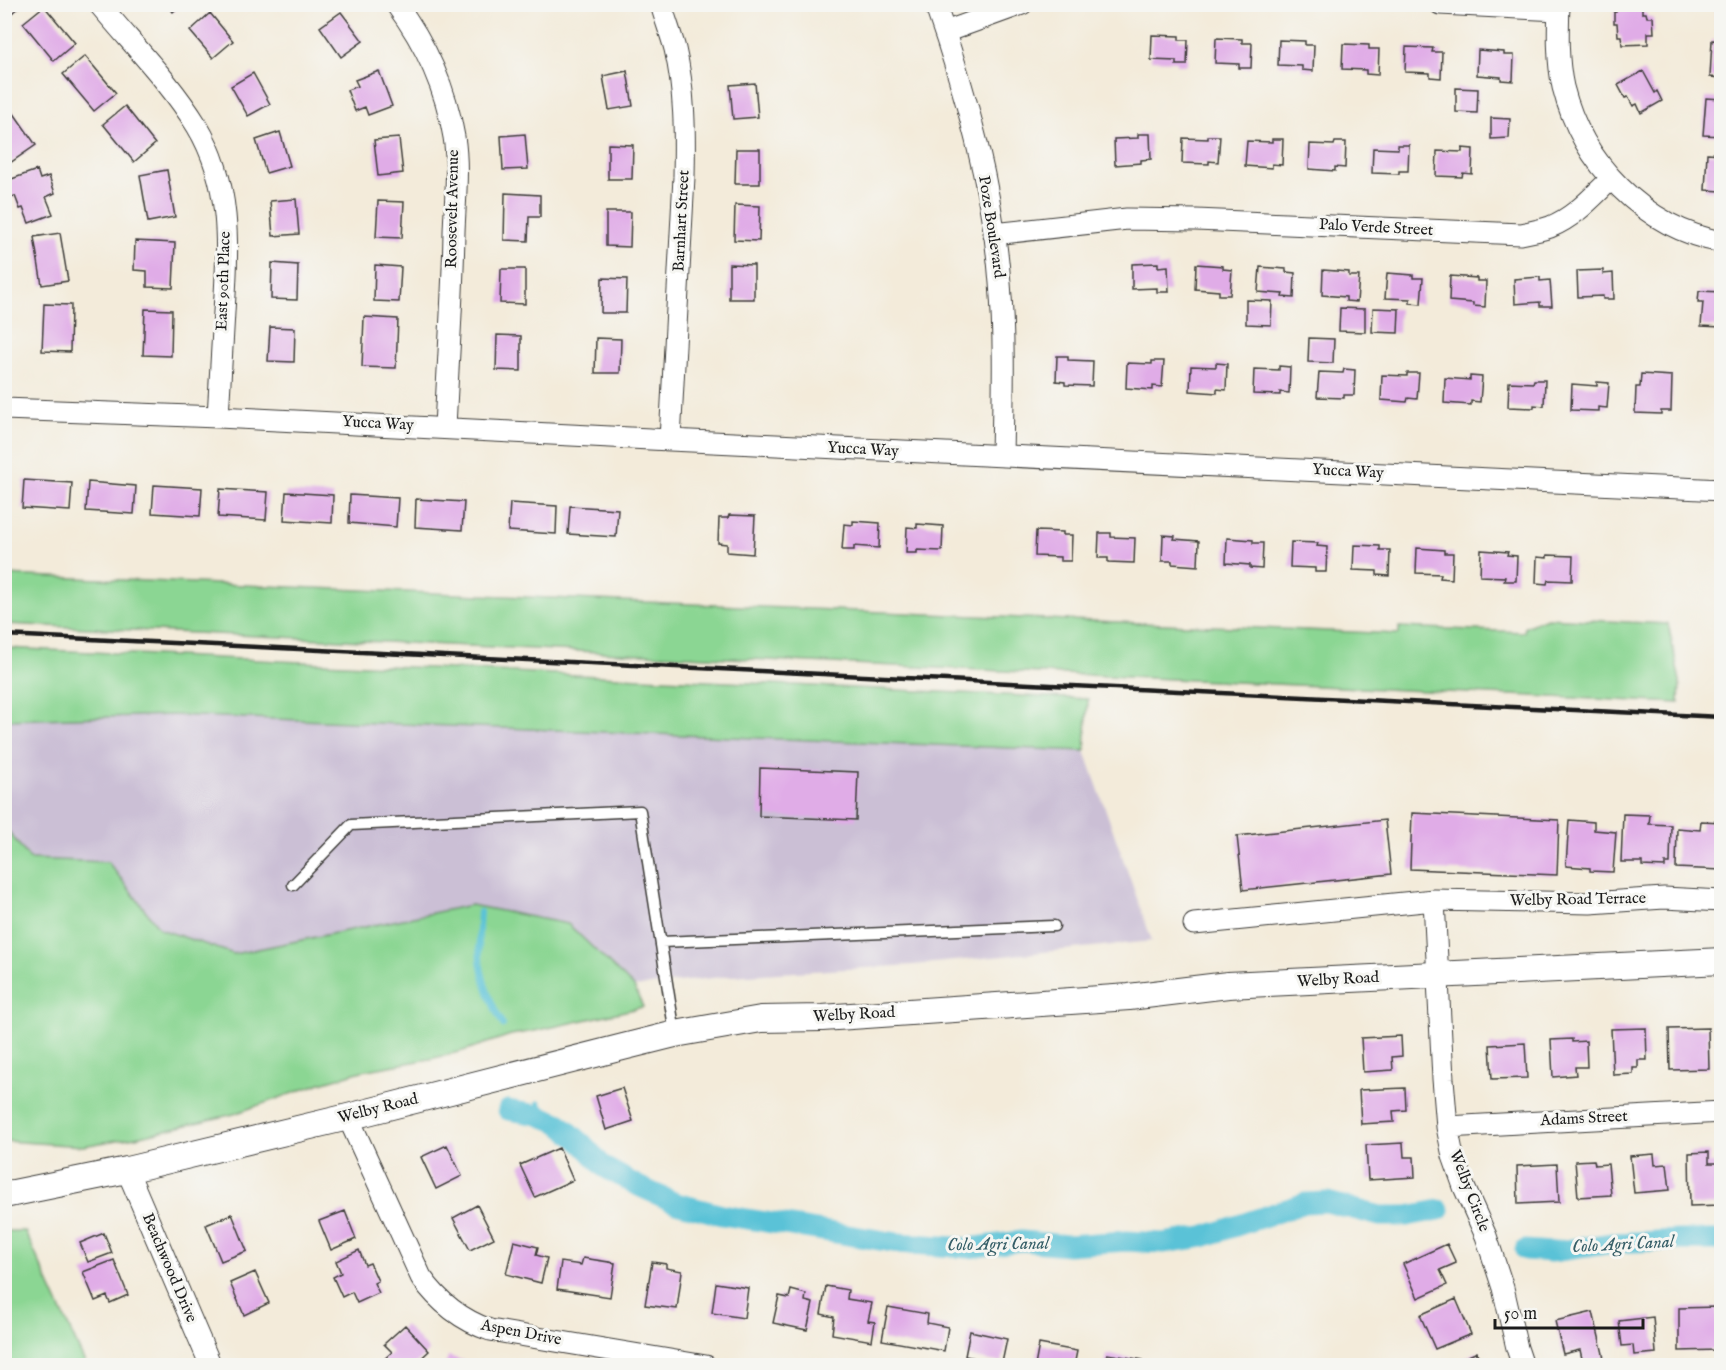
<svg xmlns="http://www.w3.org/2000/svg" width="1726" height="1370" font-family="'IM FELL English',serif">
<rect width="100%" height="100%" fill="#f6f6f2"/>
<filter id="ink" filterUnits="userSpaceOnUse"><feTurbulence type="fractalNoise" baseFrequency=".0167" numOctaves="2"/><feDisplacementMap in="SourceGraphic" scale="12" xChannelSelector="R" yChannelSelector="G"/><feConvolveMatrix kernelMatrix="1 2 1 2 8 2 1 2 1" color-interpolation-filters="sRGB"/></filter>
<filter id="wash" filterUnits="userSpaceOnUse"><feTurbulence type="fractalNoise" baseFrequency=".008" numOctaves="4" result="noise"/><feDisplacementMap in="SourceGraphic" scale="24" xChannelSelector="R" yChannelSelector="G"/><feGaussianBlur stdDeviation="1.35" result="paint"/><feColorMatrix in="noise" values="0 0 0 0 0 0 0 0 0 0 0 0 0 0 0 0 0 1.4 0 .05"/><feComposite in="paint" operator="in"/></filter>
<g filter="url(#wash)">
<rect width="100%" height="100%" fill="#f3ebda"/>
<path fill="#cbbfd5" d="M172 715 1085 751 1152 941 914 965 730 976 634 987 568 924 471 905 234 954 160 929 108 862 30 859 5 827 4 720Z"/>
<path fill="#8bd693" stroke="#547958" stroke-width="1.5" d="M5 575 1399 634V627L1524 632 1525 627 1547 618 1668 624 1680 681 1679 703 5 624Z
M5 648 1088 699 1085 751 172 715 5 720Z
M5 827 30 859 108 862 160 929 234 954 471 905 568 924 634 987 643 1007 535 1031 511 1035 463 1051 430 1059 362 1071 321 1083 234 1114 141 1136 83 1146 5 1141Z
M5 1231H25L86 1365H5Z"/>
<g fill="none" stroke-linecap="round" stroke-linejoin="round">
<path stroke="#5ac2d7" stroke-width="6" d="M480 912C476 958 481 985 503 1025
M539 1103 545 1117"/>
<path stroke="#5ac2d7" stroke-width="21" d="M508 1110 538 1115 559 1123 583 1144 604 1167 636 1185 676 1203 722 1215 898 1243 969 1248 1021 1241 1068 1245 1126 1241 1163 1243 1203 1237 1305 1203 1327 1202 1380 1216H1407L1439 1210
M1525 1250 1551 1252 1613 1243 1680 1240H1722"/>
</g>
<g id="blocks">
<path fill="#e0ace7" d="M5 4H22L12 13Z
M167 4H182L173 12Z
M1716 4H1722V25L1715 24Z
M44 6 75 43 54 61 23 23Z
M1642 7V13H1646L1647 17H1653L1654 33H1648V44L1622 45 1621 36H1618L1617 23H1614V12H1616V9Z
M341 12 363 41 341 57 320 27Z
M210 13 233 41 213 58 190 31Z
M1152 35 1179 36V40H1188L1187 65H1176V61L1151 60Z
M1216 38 1242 39V43H1252L1251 68H1239V64L1215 63Z
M1279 40 1305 41V45H1314L1313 71 1302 70V66L1278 65Z
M1712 40 1722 41V78L1710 77Z
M1343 44 1369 45V49H1379L1378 75 1366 74V70L1342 69Z
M1406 47 1433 48 1432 52H1442L1441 78 1430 77V73L1405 72Z
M1478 50 1504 52V55H1514L1513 81 1501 80V77L1477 75Z
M85 56 116 93 94 111 63 74Z
M379 71 392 106 368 115 365 107 355 111 347 90 358 86 355 80Z
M627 71 633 106 609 110 603 76Z
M1643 71 1655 93 1657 91 1662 101 1641 113 1637 104 1633 106 1628 97 1625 98 1618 85Z
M253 73 270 104 248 116 231 86Z
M755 83 758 117 733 119 730 85Z
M1456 88 1478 89 1477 113 1456 112Z
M1706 98 1722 99V136L1703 135Z
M125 106 155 144 134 162 103 124Z
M13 112 36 145 4 167V114L6 117Z
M1491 118 1510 119 1509 138 1491 139Z
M280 132 290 166 266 173 256 140Z
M525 134 528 169 503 170 501 136Z
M1138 134H1150L1151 159 1141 160V163L1115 165 1114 139 1138 138Z
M1208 136H1220L1218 162 1209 161V164L1182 163 1183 138 1208 139Z
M399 138 403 173 378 176 374 140Z
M1272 139H1283L1282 165 1272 164V168L1245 166 1247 141 1272 142Z
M1335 142H1346L1345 168 1335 167V171L1309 169 1310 144 1334 145Z
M608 144 633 145 632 179H608Z
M1398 145H1409L1408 171H1399V174L1372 173 1373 148 1398 149Z
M1462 148 1473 149 1472 174 1463 173 1462 177 1436 176 1437 151 1462 152Z
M736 149H760V184H735Z
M1707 153 1722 154V191L1705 190Z
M37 170 40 179 49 176 55 193 46 197 53 214 29 223 23 208 20 209 15 196 12 197 6 181Z
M167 170 175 217 148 222 140 175Z
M505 193 540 195V217H529L528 241 504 240Z
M296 199 299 234 273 236 270 201Z
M378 201 404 202 402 238 376 237Z
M735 205 760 206 759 241 734 240Z
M606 212H631L630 247 606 246Z
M60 233 68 281 42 285 34 237Z
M135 241 175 243 173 288 147 287V271L134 270Z
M272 263 298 265 297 300 271 299Z
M1158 263V267L1168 266 1169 292H1157V288L1132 289V264Z
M729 264 754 265V299H729Z
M1196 264 1223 266V269L1232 270 1230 295H1219V291L1195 289Z
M375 265 401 267 399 302 374 301Z
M1260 267 1286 269V272L1295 273 1294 298 1282 297 1283 294 1258 292Z
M501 269H525V304L500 303Z
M1323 270 1349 272V276H1359L1357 302 1346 301V297L1322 295Z
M1603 270V274L1613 273 1614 299H1603V296L1578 297 1577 271Z
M1387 273 1413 275V278H1423L1421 304 1410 303V299L1385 298Z
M1450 276 1477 278V281H1486L1485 307 1473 306V303L1449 301Z
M1540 277V281L1550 280 1552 306H1540V302L1515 304 1514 279Z
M602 278 627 279 626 313H601Z
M1699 291 1722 292V327L1701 326 1703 302H1698Z
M1246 300 1272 301 1271 325 1246 324Z
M44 304 71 305 70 352 42 351Z
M1340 308 1365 309V332L1339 331Z
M1373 308 1399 309 1398 333 1372 332Z
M145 309 172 310 171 356 143 355Z
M364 317 398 319 396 368 362 367Z
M270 327 295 328 294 362 268 361Z
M497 335 521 336V371L496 370Z
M596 338 621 339 620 373H595Z
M1309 338 1334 339 1333 363 1308 362Z
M1057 356H1068V360L1093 361 1092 386 1065 385V382L1056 381Z
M1152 361H1164L1162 387 1153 386V390L1126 388 1127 363 1152 364Z
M1216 363 1227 364 1226 390 1217 389V393L1190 391 1191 366 1216 367Z
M1279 366 1290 367 1289 393 1280 392V395L1253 394 1254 369 1279 370Z
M1344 369 1355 370 1354 395H1344V398L1317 397 1319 372 1343 373Z
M1407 373H1419L1417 399 1408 398 1407 402 1381 400 1382 375 1407 376Z
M1641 374 1672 376 1671 411H1661V414L1635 413 1636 387H1640Z
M1470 376 1482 377 1480 402 1471 401V405L1444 403 1445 378 1470 380Z
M1534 380H1545L1544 406 1534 405V408L1508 407 1509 382 1533 383Z
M1597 382 1609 383 1607 408 1598 407V411L1571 410 1572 384 1597 386Z
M24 480 72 483 70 511 22 508Z
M88 482 136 486 134 514 86 511Z
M154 485 202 488 200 516 152 513Z
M220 489 268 492 266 520 218 517Z
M286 492 333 495 332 523 284 520Z
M350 495 398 498 396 527 349 523Z
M416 499 464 502 462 530 415 527Z
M510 503 557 506 556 534 508 531Z
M570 506 618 509 616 537 568 534Z
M729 515 755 516 753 554 727 552V544L718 543 719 518H728Z
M853 521 880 523 879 548 854 546V550H842L844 524 853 525Z
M917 524 943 526 942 551 917 550V553H906L907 527 917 528Z
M1036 531 1063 532V535H1072L1071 561H1060V557L1035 556Z
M1099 533H1111V537L1135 538 1134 563 1108 562V558H1098Z
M1163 535 1175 536 1174 539 1199 541 1198 566 1172 564V561H1162Z
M1227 538 1253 540V543H1263L1262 569 1250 568V565L1226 563Z
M1291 542 1318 543 1317 546 1327 547 1326 572H1315V568L1290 567Z
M1354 545 1380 546V550H1390L1389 576 1377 575V571L1353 570Z
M1417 548 1444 550V553H1453L1452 579 1440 578 1441 574 1416 573Z
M1481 550 1508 552 1507 555 1517 556 1516 581H1504L1505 577 1480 576Z
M1547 555 1573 556 1572 581 1548 580 1547 584 1536 583 1537 557 1547 558Z
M760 768 858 772 856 820 759 816Z
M1412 813 1559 820 1557 875 1410 869Z
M1623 814 1650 815 1649 824 1671 825 1670 863H1665V867L1642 866V862H1621Z
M1385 820 1391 874 1243 890 1237 836Z
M1569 820 1594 822V830L1616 832 1613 872 1590 871V868L1566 866Z
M1701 821 1722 822V870L1676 868 1677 828 1700 830Z
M1646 1028 1647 1060H1638V1068H1633V1074L1613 1075 1611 1029Z
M1708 1028 1709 1069 1670 1070 1669 1029Z
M1401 1036 1402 1056 1392 1057 1393 1070 1363 1072 1361 1038Z
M1572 1039V1042L1586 1041 1587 1067H1575L1576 1075 1553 1077 1551 1040Z
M1525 1043 1527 1078 1492 1079 1490 1045Z
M622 1088 633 1121 606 1130 596 1096Z
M1405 1088 1406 1110 1393 1111 1394 1122 1361 1124 1359 1090Z
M1403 1143 1404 1157H1414L1415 1177 1368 1180 1366 1145Z
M447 1145 462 1176 436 1189 421 1157Z
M559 1148 573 1180 535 1197 520 1165Z
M1709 1152V1163H1722V1205L1690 1206 1689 1153Z
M1654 1154 1655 1165 1667 1164 1670 1190 1634 1193 1630 1156Z
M1594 1160 1595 1165 1608 1164 1611 1195 1578 1197 1575 1161Z
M1557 1164 1559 1202 1518 1204 1517 1166Z
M477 1205 494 1238 470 1250 453 1218Z
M345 1211 356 1239 331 1250 319 1221Z
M232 1214 247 1251 221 1261 206 1225Z
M104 1233 112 1253 88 1262 80 1243Z
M514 1241 538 1247 536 1255 547 1258 541 1283 506 1274Z
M1447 1244 1456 1263 1440 1270 1447 1285 1418 1298 1403 1264Z
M359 1250 365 1265 370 1263 378 1281 374 1283 379 1293 357 1303 352 1292 342 1297 333 1277 341 1273 336 1261Z
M583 1258 615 1263 610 1297 557 1289 561 1262 581 1265Z
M114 1260 128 1295 110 1303 107 1296 95 1301 83 1272Z
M652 1262 666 1264V1268L682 1271 677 1309 645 1305Z
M255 1272 269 1303 244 1315 230 1283Z
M716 1283 748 1288 744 1318 712 1313Z
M826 1286 848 1290 847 1299 872 1303 868 1321 875 1322 872 1341 832 1334 834 1317 821 1314Z
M791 1290 806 1294 805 1301 813 1303 807 1330 773 1323 779 1296 789 1298Z
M1456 1299 1471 1334 1435 1349 1420 1315Z
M888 1307 928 1314 927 1323 948 1327 944 1351 882 1340Z
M1717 1307 1718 1350 1679 1351V1308Z
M1593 1312 1604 1358 1583 1363 1580 1350 1563 1354 1555 1321Z
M1653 1317 1656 1353 1634 1355 1633 1345 1622 1346 1619 1321Z
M405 1325 429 1351 413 1366H388L383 1360 392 1352 384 1344Z
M970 1331 1007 1339 1002 1363 965 1356Z
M1039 1344 1077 1351 1074 1366H1035Z
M1477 1352 1482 1366H1447Z
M1107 1354 1143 1360V1366H1105Z
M448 1356 478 1365V1366H445Z"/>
</g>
</g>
<g filter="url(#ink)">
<use href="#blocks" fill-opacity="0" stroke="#3c3b38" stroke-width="1.5"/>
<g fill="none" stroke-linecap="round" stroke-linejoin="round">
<g stroke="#3c3b38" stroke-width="13">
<path id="service" d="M293 885 351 825 640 811 675 1034
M661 942 1054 926"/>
</g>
<g stroke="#3c3b38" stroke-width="23">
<path id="minor" d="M99 4C132 44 170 82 197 126 232 184 228 246 224 312 222 347 220 382 218 417
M396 4C425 43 446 89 454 137 459 168 455 201 454 232 453 297 448 362 445 428
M661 4C665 19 671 34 675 49 685 91 685 134 684 177L670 440
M935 4C966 92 993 190 1000 283 1005 341 1003 398 1002 456
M1440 4 1559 10
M1559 4C1558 31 1557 60 1563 87 1582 163 1644 228 1722 242
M945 32 1022 4
M994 234 1127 219 1196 220 1521 234C1531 232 1541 230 1550 227 1575 217 1592 197 1611 179
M4 409 218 417 670 440 1722 490
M1434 900 1443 1079 1447 1127 1453 1156 1464 1187 1486 1236 1503 1288 1517 1348 1523 1366
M1194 924 1434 900 1590 903 1664 898 1722 901
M348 1117 421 1277C438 1301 461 1320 490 1330L706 1366
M1447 1127 1722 1112
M127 1170 211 1366"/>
</g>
<g stroke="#3c3b38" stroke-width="28">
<path id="tertiary" d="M4 1195 127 1170 348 1117 623 1047 675 1034 761 1019 822 1018 1129 997 1228 985 1722 961"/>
</g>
<use href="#service" stroke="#fff" stroke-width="10"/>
<use href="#minor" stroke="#fff" stroke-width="21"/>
<use href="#tertiary" stroke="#fff" stroke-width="26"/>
<path stroke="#1c1c1c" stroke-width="4.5" d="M4 635 1722 717"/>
</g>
</g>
<g text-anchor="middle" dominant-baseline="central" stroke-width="6" stroke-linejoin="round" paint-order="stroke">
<g font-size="16" fill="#1c1c1c" stroke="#f6f6f2">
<text transform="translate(453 209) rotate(-89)">Roosevelt Avenue</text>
<text transform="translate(682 221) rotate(-87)">Barnhart Street</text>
<text transform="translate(991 227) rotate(81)">Poze Boulevard</text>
<text transform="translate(1376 228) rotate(3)">Palo Verde Street</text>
<text transform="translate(224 281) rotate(-88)">East 90th Place</text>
<text transform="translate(378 424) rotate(3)">Yucca Way</text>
<text transform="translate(863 450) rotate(3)">Yucca Way</text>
<text transform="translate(1348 472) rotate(3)">Yucca Way</text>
<text transform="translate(1578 900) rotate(-1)">Welby Road Terrace</text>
<text transform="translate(1338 980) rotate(-3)">Welby Road</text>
<text transform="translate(854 1015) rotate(-3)">Welby Road</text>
<text transform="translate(378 1109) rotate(-14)">Welby Road</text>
<text transform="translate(1584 1119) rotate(-3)">Adams Street</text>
<text transform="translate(1469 1191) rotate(69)">Welby Circle</text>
<text transform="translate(169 1268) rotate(67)">Beachwood Drive</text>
<text transform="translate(521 1333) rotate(11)">Aspen Drive</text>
</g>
<g font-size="18" font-style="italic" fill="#355e67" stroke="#f6f6f2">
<text transform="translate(998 1245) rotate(-1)">Colo Agri Canal</text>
<text transform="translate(1623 1245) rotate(-3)">Colo Agri Canal</text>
</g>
</g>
<rect width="1726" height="1370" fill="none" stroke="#f6f6f2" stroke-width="24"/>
<path d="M1495 1319v9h148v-9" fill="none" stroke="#1c1c1c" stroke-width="3"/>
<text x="1504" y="1319" font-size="18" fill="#1c1c1c" stroke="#f6f6f2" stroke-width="4.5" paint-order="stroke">50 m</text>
</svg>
